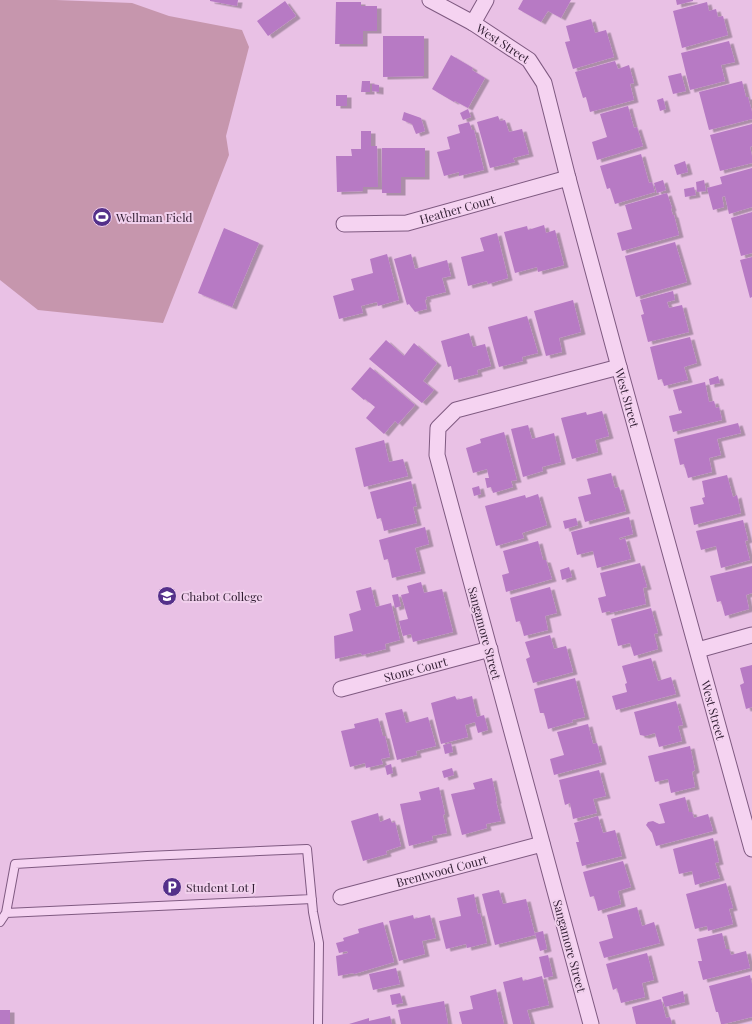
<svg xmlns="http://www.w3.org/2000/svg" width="752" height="1024" font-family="'Playfair Display',serif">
<defs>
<filter id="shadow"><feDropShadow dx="4.5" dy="2.5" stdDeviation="0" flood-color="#0004"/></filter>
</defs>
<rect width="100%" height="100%" fill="#e9c1e5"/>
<path fill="#c696ad" d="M0 0H56L132 3 169 16 242 30 249 47 226 136 229 155 163 323 38 310 0 280Z"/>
<path fill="#b77ac4" filter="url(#shadow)" d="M210 0H238L237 6 210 1Z
M523 0H571L561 18 548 11 541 22 518 9Z
M676 0H693V1L677 5Z
M285 1 296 16 268 36 257 21Z
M336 2H361V6H377V31H363V44H335Z
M707 2 709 11 716 9 718 17 723 16 728 35 682 48 673 11Z
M591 19 595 33 606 30 614 57 573 69 565 42 570 41 566 26Z
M383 36H424V76L383 77Z
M729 41 735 62 721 65 725 81 690 90 681 53Z
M451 55 473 68 472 70 485 78 468 108 455 101 454 102 432 89Z
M615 61 618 69 629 65 634 83 630 84 634 100 590 112 586 97 583 98 575 72Z
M681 73 686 91 673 94 668 76Z
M362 81H370V92H361Z
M742 81 746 97H748L752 112V119L709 130 699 92Z
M372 84 379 85V92L372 91Z
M336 95H347V106H336Z
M663 98 666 109 660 111 657 100Z
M628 106 634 128 637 127 643 146 597 160 592 142 607 137 600 114Z
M468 109 471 117 463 120 460 113Z
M404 112 421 118 425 131 416 134 412 124 402 120Z
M498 116 500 121 505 120 509 132 522 129 529 154 513 158 515 162 490 168 477 122Z
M469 122 472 130H474L484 170 459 176V172L444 176 437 152 450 149 447 137 460 133 458 125Z
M752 124V146L750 147 752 156V163L720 171 710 135Z
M361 131H371V146H377L378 187H363V191L337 192 336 156H352L351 149H361Z
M382 148H425V177H401V193H382Z
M641 154 649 183 652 182 655 192 615 204 610 188 607 189 600 166Z
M685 161 688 172 677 175 674 165Z
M752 168V207L729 214 725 196 722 197 724 207 713 210 707 188 722 184 720 177Z
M663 180 666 190 657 193 654 183Z
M704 180 706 191 697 192 696 182Z
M694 187 696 195 685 197 684 189Z
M667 193 672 208 671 209 673 215H674L679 235 622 251 617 233 632 229 625 205Z
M752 212V253L741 256 731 218Z
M544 225 546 233 555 230 564 265 538 272 537 267 515 273 504 232 527 226 528 230Z
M224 228 259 243 232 307 198 293Z
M497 233 508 278 488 284 487 281 468 286 461 257 484 251 480 238Z
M675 242 687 282 636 297 625 256Z
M387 254 399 300 378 306 377 302 361 306 363 313 339 319 333 296 354 290 351 279 373 273 370 259Z
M411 254 415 269 447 260 451 276 442 278 446 292 426 297 427 299 425 300 427 309 415 312 409 304 407 305 394 259Z
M752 257V297L750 298 740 260Z
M673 291 675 300 667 302 669 308 682 305 689 332 648 342 641 315 644 314 640 300Z
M573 300 581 332 559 338 562 352 546 356 534 311Z
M527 316 538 353 522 357 523 361 499 367 488 327Z
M469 333 473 347 485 344 491 366 477 370 478 374 454 380 451 366 448 367 441 341Z
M690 337 697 363 684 367 688 380 664 386 662 379 658 380 650 347Z
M386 340 404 356 414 343 437 363 423 381 434 390 422 403 369 359Z
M370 367 415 405 398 424 395 421 384 434 366 418 375 407 365 399 364 400 351 389Z
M718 376 720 383 710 385 709 379Z
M705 382 709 402 714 401 716 408 719 407 722 420 673 432 669 416 682 413 681 410 679 411 673 390Z
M602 411 609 436 595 440 598 452 572 459 561 418 586 412 587 415Z
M738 423 741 433 717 439 721 455 709 458 712 472 688 478 684 464 680 465 674 439Z
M528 425 532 439 554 433 561 462 542 467 543 471 523 477 511 429Z
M504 432 517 480 511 481 513 487 493 493 491 487 487 488 485 478H489L487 469 473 473 466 448 481 443 480 439Z
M384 440 389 462 403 459 408 476 364 487 355 448Z
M611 473 615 488 619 487 626 511 585 522 578 497 591 494 587 479Z
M727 475 733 497 737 495 741 513 694 525 690 507 704 504 702 498 705 497 702 481Z
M411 481 417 506 413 507 417 523 384 531 381 518 377 519 370 492Z
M479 486 481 494 474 496 472 488Z
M538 494 547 525 522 533 524 538 496 546 485 506 525 495 526 498Z
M629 517 633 534 619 538 620 540 625 538 631 559 597 568 593 551 577 555 571 532Z
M576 518 578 525 565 529 563 521Z
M743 520 748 540 745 541 750 560 721 568 716 546 701 550 696 531Z
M425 527 429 544 415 548 421 571 392 578 388 559 384 560 379 540Z
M538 541 543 560H546L552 579 506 592 502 575 509 573 503 551Z
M640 563 647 587 643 588 646 604 610 613V611L602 613 598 598 606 596 600 573Z
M752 566V593L746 595 749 609 725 616 721 601 717 602 710 576Z
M569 567 572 577 562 580 560 570Z
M421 582 424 593 442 589 453 632 413 642 411 634 403 636 399 621 408 619 401 595 409 593 407 586Z
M371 587 376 607 391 603 400 640 385 644 386 649 362 655 361 653 335 659 334 636 353 631 349 614 361 610 356 591Z
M550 587 557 613 545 616 548 630 524 636 520 621 516 622 510 598Z
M398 594 401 606 395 608 392 595Z
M651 608 658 633 654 634 658 649 634 656 630 643 618 646 611 619Z
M550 635 554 649 566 646 573 672 533 683 526 659 530 657 525 642Z
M651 658 658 681 671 677 676 694 616 710 612 696 627 692 625 684 627 683 622 666Z
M752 665V707L746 709 740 685 744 683 740 668Z
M575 678 585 717 572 720 573 722 548 729 544 713H540L534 689Z
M455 696 457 700 472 696 477 717 484 715 488 730 478 733 475 722 465 725 468 737 441 744 431 703Z
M676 701 683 725 678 726 682 741 659 747 655 733 645 736 640 735 634 712Z
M402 709 406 723 428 717 436 746 416 751 417 755 397 760 385 713Z
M378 718 383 736H385L390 757 381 759 383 764 366 768 365 763 350 767 341 731 355 728 354 724Z
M588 724 593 744 597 743 602 762 554 775 550 759 564 755 557 732Z
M451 743 453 752 445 754 443 745Z
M690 746 695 770 692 772 695 787 671 793 668 779 655 782 648 756Z
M391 764 393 773 387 775 385 766Z
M452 768 454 775 444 778 442 771Z
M599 770 606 796 593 799 597 813 573 819 570 803 565 805 559 780Z
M492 778 497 801H496L501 821 486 824 487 828 462 835 451 794 475 789 473 783Z
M439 787 445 814 443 815 447 833 432 836 433 840 409 846 400 804 421 800 419 792Z
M685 797 689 812H692L694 818 708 814 713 831 656 846 652 833 646 825 648 822 653 821 659 824 665 823 659 804Z
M378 813 380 822 390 818 392 823 395 822 401 846 386 851 387 854 363 861 351 821Z
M598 816 603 833 615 830 622 856 582 866 576 842H579L574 823Z
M713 838 719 862 715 863 720 878 695 885 692 871 679 874 673 849Z
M623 861 631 887 618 891 621 904 598 911 594 896 590 897 583 872Z
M726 883 733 908 729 909 733 924 708 931 707 926 695 929 686 894Z
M499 890 503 904 526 899 535 935 495 945 482 894Z
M474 894 478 914 480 913 487 943 467 948 466 944 446 949 439 921 461 916 457 898Z
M637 907 642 926 654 922 660 943 604 958 599 942 613 938 607 915Z
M413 915 414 919 430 915 436 938 422 941 425 954 399 961 389 921Z
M383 922 394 962 354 974 353 973 338 976 336 956 348 953 347 951 339 953 336 943 344 941 343 938 359 933 358 929Z
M543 931 547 949 540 951 535 933Z
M722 933 726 949H729L731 955 746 951 750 968 703 980 698 961H702L697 939Z
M647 953 654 980 642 983 645 997 621 1003 617 988 613 990 606 964Z
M548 955 553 976 544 978 539 957Z
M396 968 400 984 373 990 369 974Z
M750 975 752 984V1017L724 1024H721L718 1012H716L709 986Z
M542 976 549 1005 527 1010 531 1024H513L503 982 522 977 523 981Z
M496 989 504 1024H462L459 1012 473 1009 470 996Z
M683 991 685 1002 665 1007 662 997Z
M400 993 403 1003 392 1005 390 995Z
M661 999 666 1018 670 1017 672 1024H636L632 1007Z
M444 1001 448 1024H401L398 1010Z
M0 1010H10V1024H0Z
M390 1016 392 1024H349L369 1018V1021Z"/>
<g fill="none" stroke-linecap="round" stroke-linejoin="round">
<g stroke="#7f5a81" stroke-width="10">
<path id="service" d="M6 913 312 899
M0 922 6 913 15 864 147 856 307 849 313 912 319 943 318 1024"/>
</g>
<g stroke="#7f5a81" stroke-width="17">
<g id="minor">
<path id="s1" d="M430 0 473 23 529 60 544 83 568 178 619 367 752 849"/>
<path d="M473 23 486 0"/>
<path id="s2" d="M344 224 407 223 568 178"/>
<path d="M698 650 752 635"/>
<path id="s3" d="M341 689 490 649"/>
<path id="s4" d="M341 897 542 844"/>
<path d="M591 1024 437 455 438 428 456 410 619 367"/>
</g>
</g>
<use href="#service" stroke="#f5d3f1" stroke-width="8"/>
<use href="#minor" stroke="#f5d3f1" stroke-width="15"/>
</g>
<defs>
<g id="stadium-disc" transform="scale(1)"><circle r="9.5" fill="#54308a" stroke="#f1d0ed"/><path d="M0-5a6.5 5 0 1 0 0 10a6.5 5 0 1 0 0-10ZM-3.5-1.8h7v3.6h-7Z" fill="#fff"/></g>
<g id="university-disc" transform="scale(1)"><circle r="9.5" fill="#54308a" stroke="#f1d0ed"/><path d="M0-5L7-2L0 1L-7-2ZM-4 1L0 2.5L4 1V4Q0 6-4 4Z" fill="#fff"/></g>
<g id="parking-disc" transform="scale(1)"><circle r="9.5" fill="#54308a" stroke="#f1d0ed"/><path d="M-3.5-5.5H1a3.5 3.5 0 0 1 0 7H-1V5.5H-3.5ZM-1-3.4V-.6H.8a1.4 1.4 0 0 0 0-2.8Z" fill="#fff"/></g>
</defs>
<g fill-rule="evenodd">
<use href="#stadium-disc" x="102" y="217"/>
<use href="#university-disc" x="167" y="596"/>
<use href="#parking-disc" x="172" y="887"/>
</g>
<g text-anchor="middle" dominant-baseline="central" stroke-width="4" stroke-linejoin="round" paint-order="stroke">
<g font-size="12" fill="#301d32" stroke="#f1d0ed">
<text stroke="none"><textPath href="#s1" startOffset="85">West Street</textPath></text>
<text stroke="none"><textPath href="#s2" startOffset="115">Heather Court</textPath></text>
<text stroke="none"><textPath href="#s1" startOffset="469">West Street</textPath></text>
<text transform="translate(485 633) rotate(75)">Sangamore Street</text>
<text stroke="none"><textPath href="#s3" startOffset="77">Stone Court</textPath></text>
<text stroke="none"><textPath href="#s1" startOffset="793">West Street</textPath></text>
<text stroke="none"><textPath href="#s4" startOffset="104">Brentwood Court</textPath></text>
<text transform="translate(570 946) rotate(75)">Sangamore Street</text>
</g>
<g font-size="12" fill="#301d32" stroke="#f1d0ed" text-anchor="start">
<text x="116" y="217">Wellman Field</text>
<text x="181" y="596">Chabot College</text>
<text x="186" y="887">Student Lot J</text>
</g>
</g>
</svg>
